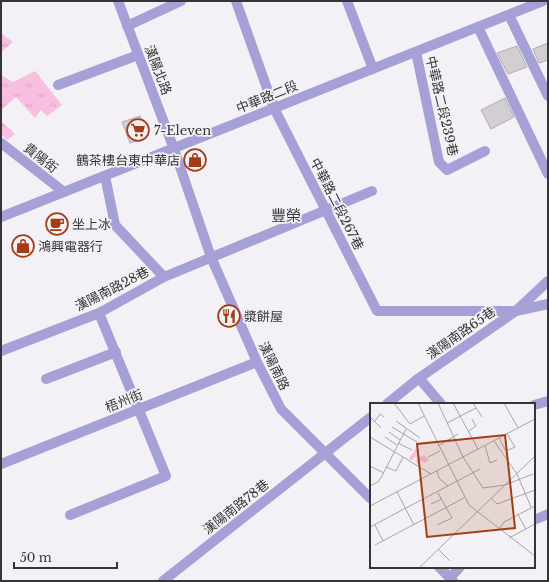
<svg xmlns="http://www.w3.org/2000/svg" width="549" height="582" font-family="'Libre Baskerville','Noto Sans TC',serif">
<defs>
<pattern id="grass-tufts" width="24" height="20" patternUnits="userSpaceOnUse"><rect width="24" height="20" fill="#f9bfe0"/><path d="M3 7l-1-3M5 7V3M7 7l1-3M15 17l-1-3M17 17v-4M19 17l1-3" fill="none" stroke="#d6a5c1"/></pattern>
</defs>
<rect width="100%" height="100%" fill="#f3f1f5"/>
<path fill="url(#grass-tufts)" d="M1 33 13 42 1 52Z
M35 71 62 105 47 116 41 110 35 118 16 97 1 110V75L13 82Z
M1 121 15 134 7 140 1 134Z"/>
<path fill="#d2ced2" stroke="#b0acb0" d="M548 43V60L539 63 533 49Z
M517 46 527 67 508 74 497 53Z
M505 98 514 117 491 129 481 110Z
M140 116 146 133 142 139 130 143 122 122Z"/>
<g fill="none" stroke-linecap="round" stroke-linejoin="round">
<path stroke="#a5a0d6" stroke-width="10" d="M118 1 174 149 211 257 257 362 281 409 371 499
M236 1 274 108 377 311H516L548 304
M347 1 373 69
M509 15 548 96
M127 26 181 1
M478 27 548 174
M416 52 439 162 447 170 485 151
M58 85 138 55
M1 143 64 192
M105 176 115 225 164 277
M1 217 543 1
M1 351 99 313 164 277 372 191
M419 378 441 404
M46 379 116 352
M387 404 419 378 516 311 548 281
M534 405 548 401
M1 464 257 362
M70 515 166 476 99 313
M534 520 548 514
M439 567 453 581
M450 578 460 567
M163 581 371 417"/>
</g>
<defs>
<g id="supermarket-ring" transform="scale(1.15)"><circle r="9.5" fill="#f3f1f5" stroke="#a33d15" stroke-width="1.5"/><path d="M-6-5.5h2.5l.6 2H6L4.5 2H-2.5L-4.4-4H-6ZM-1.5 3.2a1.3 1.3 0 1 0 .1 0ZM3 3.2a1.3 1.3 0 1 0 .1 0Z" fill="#a33d15"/></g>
<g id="shop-ring" transform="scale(1.15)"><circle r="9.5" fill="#f3f1f5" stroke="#a33d15" stroke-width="1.5"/><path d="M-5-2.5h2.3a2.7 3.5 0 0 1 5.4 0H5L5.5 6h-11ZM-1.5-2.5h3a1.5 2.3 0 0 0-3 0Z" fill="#a33d15"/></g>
<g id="cafe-ring" transform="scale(1.15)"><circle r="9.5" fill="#f3f1f5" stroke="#a33d15" stroke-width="1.5"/><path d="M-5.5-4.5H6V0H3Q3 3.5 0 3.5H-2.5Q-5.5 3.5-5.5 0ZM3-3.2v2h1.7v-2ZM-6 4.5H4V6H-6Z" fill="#a33d15"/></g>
<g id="restaurant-ring" transform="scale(1.15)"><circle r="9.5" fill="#f3f1f5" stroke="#a33d15" stroke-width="1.5"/><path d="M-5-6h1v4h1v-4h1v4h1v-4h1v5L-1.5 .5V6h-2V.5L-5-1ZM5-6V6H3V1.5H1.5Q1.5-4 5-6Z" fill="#a33d15"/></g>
</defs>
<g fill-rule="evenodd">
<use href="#supermarket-ring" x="138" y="130"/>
<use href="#shop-ring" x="195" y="160"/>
<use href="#cafe-ring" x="57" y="224"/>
<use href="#shop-ring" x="23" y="246"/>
<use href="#restaurant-ring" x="229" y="316"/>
</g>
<g text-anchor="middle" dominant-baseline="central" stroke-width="3.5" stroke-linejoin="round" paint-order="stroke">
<g font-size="13" fill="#353436" stroke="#f3f1f5">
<text transform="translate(158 70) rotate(69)">漢陽北路</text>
<text transform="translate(267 97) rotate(-22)">中華路二段</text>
<text transform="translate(442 106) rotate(77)">中華路二段239巷</text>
<text transform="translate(41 158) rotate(38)">貴陽街</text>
<text transform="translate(337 204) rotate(63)">中華路二段267巷</text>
<text transform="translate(112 289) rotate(-27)">漢陽南路28巷</text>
<text transform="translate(461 333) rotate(-35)">漢陽南路65巷</text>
<text transform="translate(274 366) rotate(64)">漢陽南路</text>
<text transform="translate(124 401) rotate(-22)">梧州街</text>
<text transform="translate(236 507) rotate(-38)">漢陽南路78巷</text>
</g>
<g font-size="13" fill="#353436" stroke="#f3f1f5" text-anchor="start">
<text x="154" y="130">7-Eleven</text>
<text x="180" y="160" text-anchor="end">鶴茶樓台東中華店</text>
<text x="72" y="224">坐上冰</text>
<text x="38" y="246">鴻興電器行</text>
<text x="244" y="316">漿餅屋</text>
</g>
<g font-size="15" fill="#353436" stroke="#f3f1f5">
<text x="286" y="215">豐榮</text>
</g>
</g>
<g transform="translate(370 403)">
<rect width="165" height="165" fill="#f3f1f5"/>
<path d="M46 45 50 48 47 52 51 54 54 52 59 57 55 60 51 57 49 60 51 64 45 58 48 55 46 53 41 58 39 55Z" fill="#f9bfe0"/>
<path fill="none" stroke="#a7a5a9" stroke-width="1" d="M24 0 40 21 54 13M48 0 99 102 165 153M68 0 93 54 113 85 135 82 163 71M83 0 108 46M103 0 112 14M134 0 148 25M0 14 11 25M5 18 10 11 14 14M26 18 50 35M77 20 106 5M22 24 47 39M99 28 106 23 102 16M19 29 30 37M0 34 61 71M15 34 27 42M129 35 136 48 145 44 137 31M124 38 147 71 161 104M28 40 42 47M68 43 88 31M115 43 120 60 127 57M58 54 70 48M0 63 14 70M16 64 26 68 33 54M67 68 69 75 78 83M0 83 8 79 12 73 36 26M27 89 44 122M121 95 127 101 165 87M61 101 72 96M0 103 165 16M148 112 156 126M5 122 13 138M67 122 82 115 68 90M0 124 110 66M129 126 134 119 165 103M139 135 165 121M5 142 94 95M68 146 80 158M49 165 165 53"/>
<path fill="#a33d15" fill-opacity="0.15" stroke="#a33d15" stroke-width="2" d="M135 32 145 125 57 134 47 41Z"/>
<rect width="165" height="165" fill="none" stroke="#353436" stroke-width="2"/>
</g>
<rect width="549" height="582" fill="none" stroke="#353436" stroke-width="4"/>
<path d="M14 562v6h103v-6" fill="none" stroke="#353436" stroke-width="2"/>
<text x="20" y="562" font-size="12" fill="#353436" stroke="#f3f1f5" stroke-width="3" paint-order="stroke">50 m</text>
</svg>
